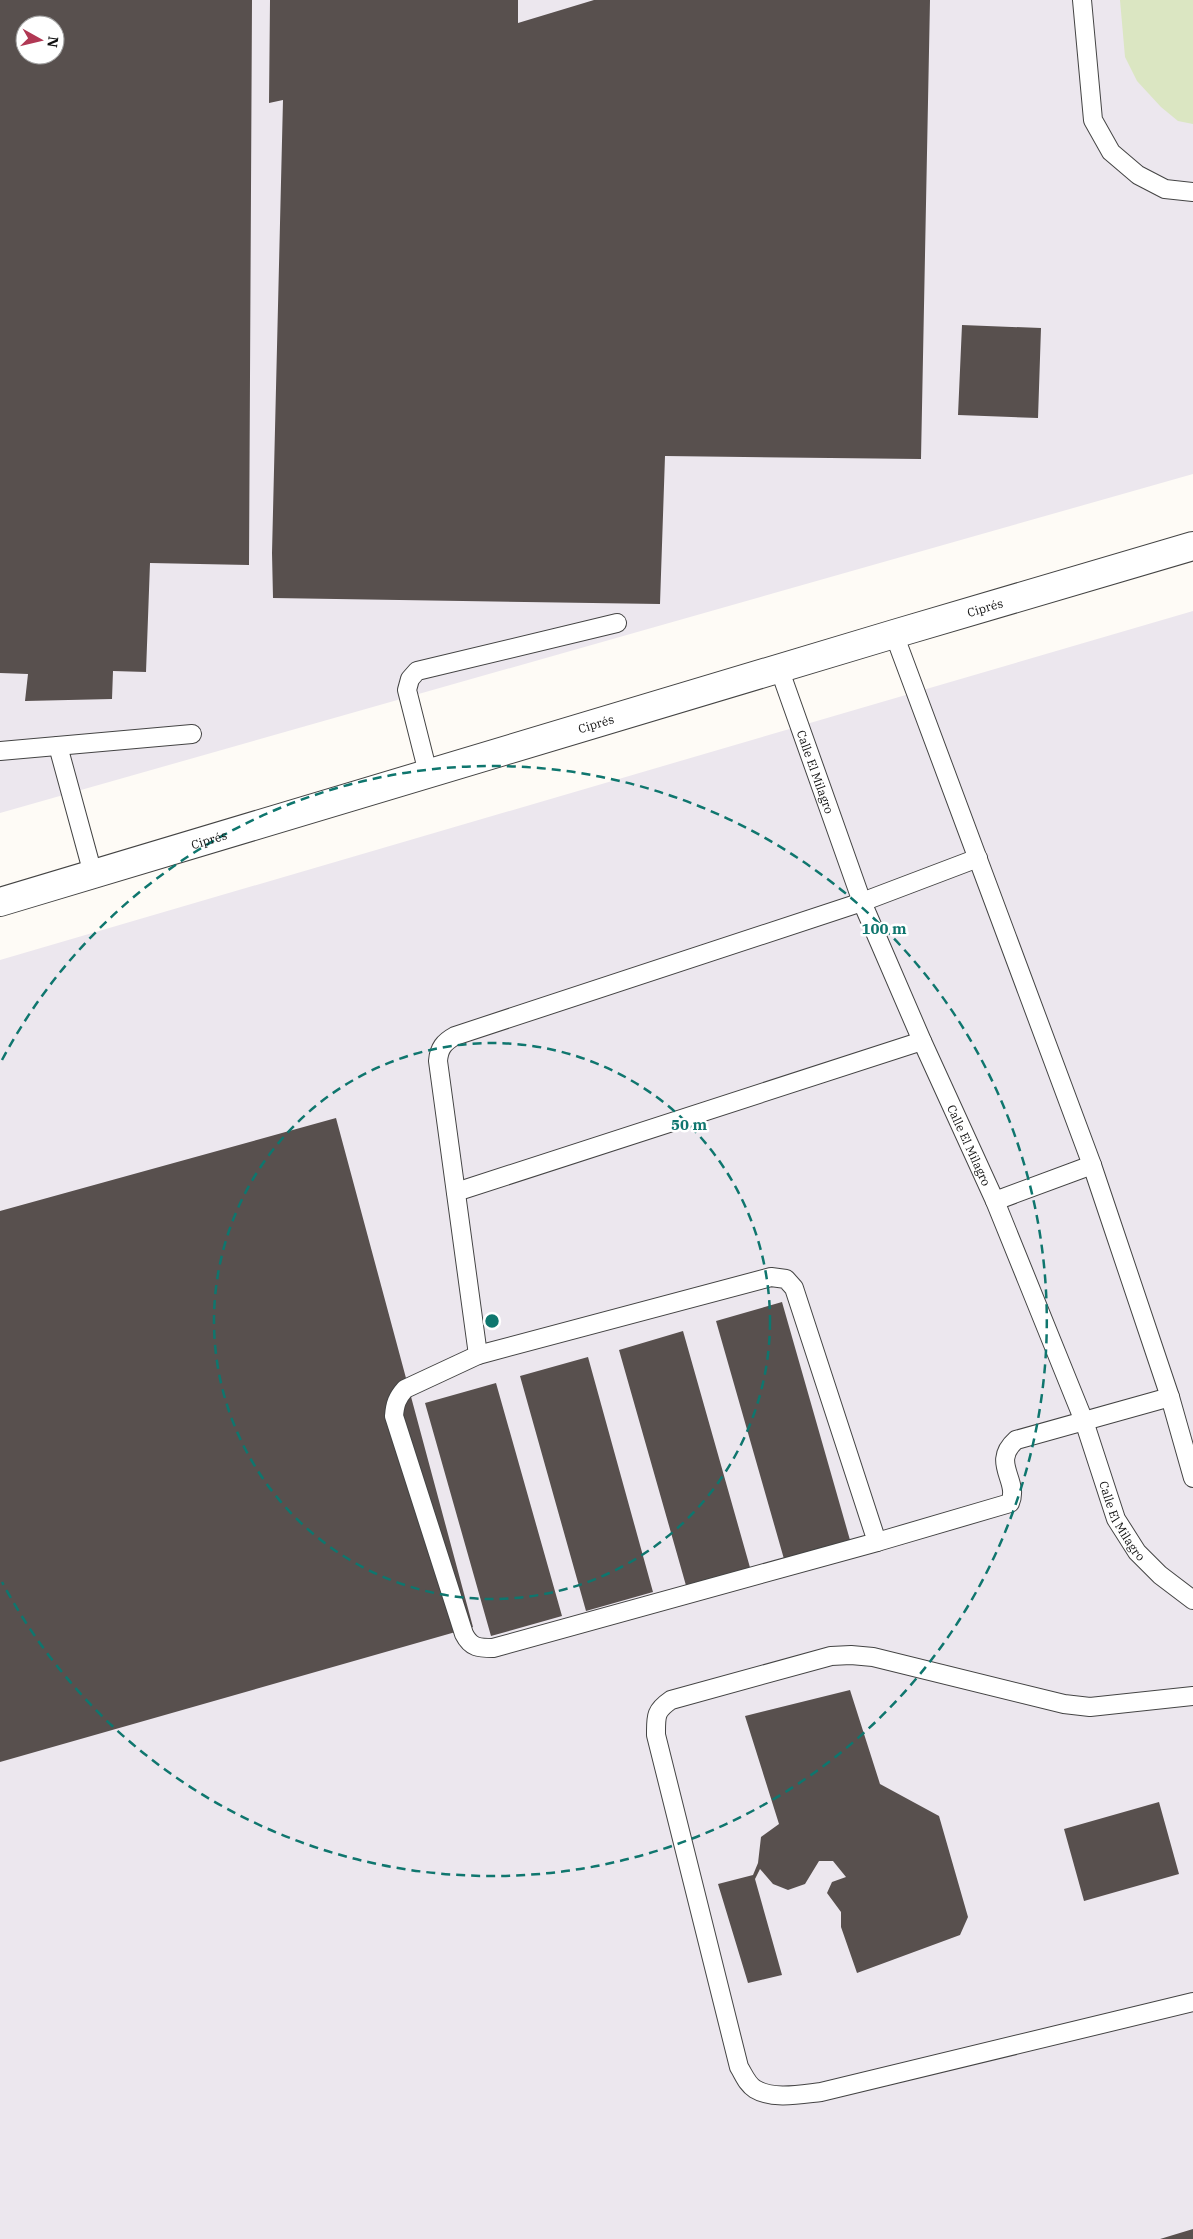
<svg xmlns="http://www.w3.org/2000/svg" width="1193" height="2239" font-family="'IBM Plex Serif',serif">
<rect width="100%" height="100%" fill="#fefbf6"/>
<path fill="#ece7ee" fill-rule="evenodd" d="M0 0H1193V474L0 813ZM25 25H55V55H25Z
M1193 611V2239H0V960Z"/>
<path fill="#dbe6c2" d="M1120 0H1193V124L1178 121 1161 107 1137 81 1125 57Z"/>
<path fill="#58504e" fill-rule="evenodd" d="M0 0H252L249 565 150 563 146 672 113 671 112 699 25 701 28 674 0 673ZM25 25H55V55H25Z
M270 0H518V23L594 0H930L921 459 665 456 660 604 273 598 272 553 283 100 269 103Z
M962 325 1041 328 1038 418 958 415Z
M336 1118 473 1627 0 1762V1211Z
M782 1302 850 1540 784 1559 716 1321Z
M683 1331 751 1571 687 1589 619 1350Z
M588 1357 653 1592 586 1611 520 1376Z
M496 1383 562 1616 491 1636 425 1403Z
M850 1690 880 1784 939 1816 968 1917 960 1935 857 1973 841 1927V1912L827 1893 832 1882 846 1877 833 1861H819L805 1884 788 1890 773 1884 760 1869 755 1879 782 1975 748 1983 718 1884 753 1875 758 1863 761 1837 779 1824 745 1716Z
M1159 1802 1179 1874 1084 1901 1064 1829Z
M1193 2229V2239H1160Z"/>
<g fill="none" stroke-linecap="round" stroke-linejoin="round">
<g stroke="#444" stroke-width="20">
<g id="service">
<path d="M1082 0 1093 120 1111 152 1138 175 1165 189 1193 192"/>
<path d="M894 634 1092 1165 1170 1397 1193 1478"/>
<path id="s1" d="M779 668 862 902 922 1041 995 1201 1084 1421 1116 1519 1137 1552 1160 1575 1193 1600"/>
<path d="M58 746 93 874"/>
<path d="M0 751 192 734"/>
<path d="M428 773 407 690 410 679 417 671 617 623"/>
<path d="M456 1192 922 1041"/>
<path d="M995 1201 1092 1165"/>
<path d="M771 1277 786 1279 794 1288 877 1542 493 1648C479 1648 471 1648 464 1634L394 1416C395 1404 397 1398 405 1389L478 1355Z"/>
<path d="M478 1355 438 1061C439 1048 444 1042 455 1036L862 902 978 858"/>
<path d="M877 1542 1010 1503C1020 1480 990 1463 1016 1440L1170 1397"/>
<path d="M1193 1696 1090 1707 1064 1704 873 1657 851 1655 831 1656 671 1700C655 1711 656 1716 656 1735L739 2067C744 2075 747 2084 755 2089 773 2100 802 2094 821 2092L1193 2002"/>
</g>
</g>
<g stroke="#444" stroke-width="30">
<g id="minor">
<path id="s2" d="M0 902 894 634 1193 546"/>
</g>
</g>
<use href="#service" stroke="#fff" stroke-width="18"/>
<use href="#minor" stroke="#fff" stroke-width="28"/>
</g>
<g fill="none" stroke="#0f766e" stroke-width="2.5" stroke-dasharray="9 6">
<circle cx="492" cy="1321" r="278"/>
<path d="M2 1060A555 555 0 1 1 2 1582"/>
</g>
<g text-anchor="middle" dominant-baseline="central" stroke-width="5" stroke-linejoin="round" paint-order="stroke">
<g font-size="12" fill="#111" stroke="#fff">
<text stroke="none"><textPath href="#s2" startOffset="1028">Ciprés</textPath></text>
<text stroke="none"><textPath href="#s2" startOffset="622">Ciprés</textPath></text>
<text stroke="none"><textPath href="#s1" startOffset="110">Calle El Milagro</textPath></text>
<text stroke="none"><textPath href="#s2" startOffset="218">Ciprés</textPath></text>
<text stroke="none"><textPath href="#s1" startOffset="514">Calle El Milagro</textPath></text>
<text stroke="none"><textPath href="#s1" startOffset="920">Calle El Milagro</textPath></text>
</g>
</g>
<circle cx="492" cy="1321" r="8" fill="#0f766e" stroke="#fff" stroke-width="2.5"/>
<g font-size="15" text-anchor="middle" font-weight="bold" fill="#0f766e" stroke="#fff" stroke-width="5" stroke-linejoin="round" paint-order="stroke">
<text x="884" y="934">100 m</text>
<text x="689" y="1130">50 m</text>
</g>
<g transform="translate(40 40) rotate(98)"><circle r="24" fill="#ffffff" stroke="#a0a0a0"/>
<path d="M0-4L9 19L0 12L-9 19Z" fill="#b13854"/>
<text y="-8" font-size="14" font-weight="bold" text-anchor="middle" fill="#111111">N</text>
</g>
</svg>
